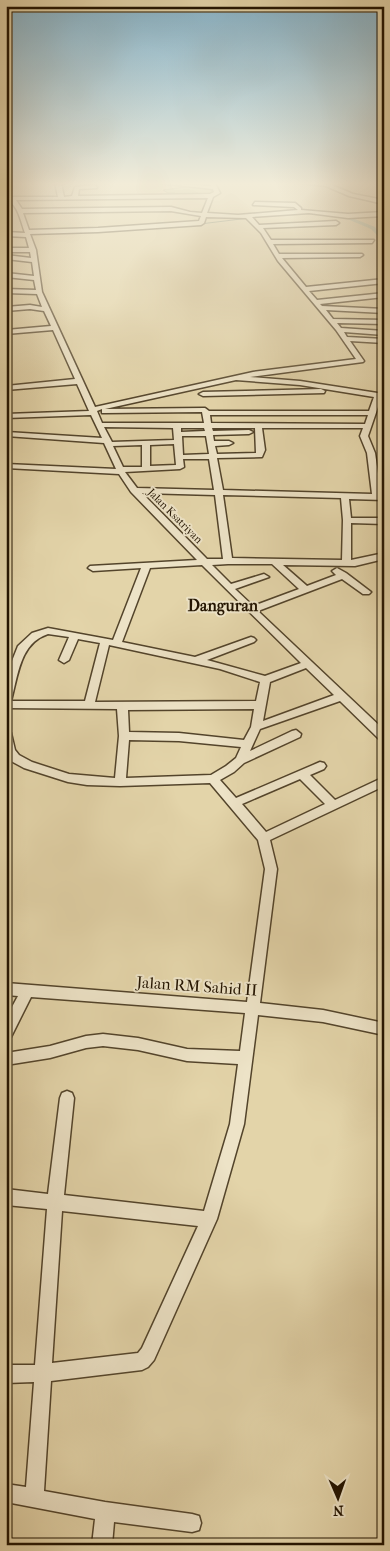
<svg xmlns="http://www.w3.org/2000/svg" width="390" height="1551" font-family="'IM FELL French Canon',serif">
<rect width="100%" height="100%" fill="#e3d4a9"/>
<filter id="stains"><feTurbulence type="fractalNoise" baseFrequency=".004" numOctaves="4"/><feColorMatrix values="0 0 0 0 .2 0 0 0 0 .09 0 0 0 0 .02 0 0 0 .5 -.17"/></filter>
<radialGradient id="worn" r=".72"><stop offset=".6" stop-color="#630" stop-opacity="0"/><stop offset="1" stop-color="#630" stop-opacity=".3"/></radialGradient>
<path fill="#b0bd8b" stroke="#6a6846" d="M194 186 212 190V194L176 195 175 193H168L163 190Z"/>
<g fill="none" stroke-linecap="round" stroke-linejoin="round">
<path stroke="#677665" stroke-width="1" d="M200 224 274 215
M15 233H27"/>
<path fill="#95b8a8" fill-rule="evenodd" d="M347 216 375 227 384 238V242L371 229 345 218Z"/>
<g stroke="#53442b" stroke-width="3">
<path id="minor" d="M55 183H61L64 197 72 196 75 187 95 185 97 188 79 189 78 196 210 194 214 192 213 189 159 183 211 186 209 183H215L220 193 213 197 207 213 238 215 298 210 294 207 253 205 255 202 295 203 301 208V210L348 214 384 212V216L348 218 309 213 252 217 259 225 336 221 339 223 336 225 263 228 271 240H374L372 243 273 244 279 254H362L363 255 360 257 282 258 306 287 384 279V283L309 291 317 300 384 293V297L320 304 322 306 384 309V313L326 310 333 319 384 320V324L337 323 341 328 384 331V335L344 332 347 337 384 339V343L350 341 364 361 363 362 250 377 300 381 384 394V398H381L368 436 375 453 381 494H384V500L349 499 351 518H384V524L351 523V560L384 553V559L355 566 283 565 307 586 336 575 332 571 337 568 346 573 371 592 369 594H363L342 579 258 611 384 730V741L380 740 340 701 260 729 250 751 292 731 296 730 301 734 300 737 244 763 234 772 220 780 236 798 320 762 324 763 326 766 324 769 310 775 335 800 384 777V786L270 840 277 869 260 1003 323 1010 384 1023V1035L323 1022 258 1015 244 1124 217 1219 154 1360 148 1367 142 1370 51 1381 44 1491 105 1502 192 1514 199 1516 201 1523 199 1530 192 1532 114 1522 112 1545H92L95 1519 6 1502V1484L26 1487 34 1382 6 1383V1365H35L47 1209 6 1205V1189L48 1194 60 1098 62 1093 67 1091 72 1093 74 1098 64 1195 204 1211 230 1124 238 1064 187 1061 138 1050 103 1046 86 1048 50 1058 6 1065V1053L50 1046 86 1036 103 1034 138 1038 187 1049 240 1051 245 1013 31 997 11 1037 6 1039V1018L18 996 6 995V983L247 1002 265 869 258 840 210 783 120 786 87 785 68 782 24 768 11 761 6 753V729L11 733 15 750 19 755 32 762 69 774 115 778 119 736 117 709 6 708V676L18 646 32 633 48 628 113 640 141 568 93 571 88 568 90 566 197 560 131 492 119 474 6 468V464L116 469 104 443 6 436 7 432 102 438 91 415 6 418V414L89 411 77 384 6 390V386L75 379 53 330 6 334V330L51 326 44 311 30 309 6 311V307L30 305 42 307 37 294 6 293V289L36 290 34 280 6 277V273L34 276 32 262 6 259V255L31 258 30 252H6V248H29L26 237 6 236V232L25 233C21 222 18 204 6 199L9 197H58ZM208 198 202 213 190 212 171 207 22 209 16 200ZM171 211 201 216 199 221 98 228 29 230 23 213ZM206 217 246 218 261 233 278 261 336 330 356 359 253 372 95 407 42 292 36 250 30 234 98 232 201 225 204 223ZM236 380 300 385 374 397 369 411H209L205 408 105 409ZM102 409V413H105L202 412 204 423H102L97 411ZM210 415H368L365 424 211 423ZM104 427 173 428 174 440 112 442ZM181 428H204L205 431 181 432ZM212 428H255L256 453 217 454 215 446 229 445 233 443 229 441H214L213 435 249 434 253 432 249 430 213 431ZM262 428H363L360 436 367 453 372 494 223 490 217 458 262 457 265 450ZM182 436H206L209 454 183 455ZM174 444 176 465 150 466V445ZM142 445V467H123L113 446ZM183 459H209L214 490 137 488 125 472 180 469 184 467ZM142 493 215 495 223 559H207ZM223 495 341 498 343 520 342 560 232 558ZM228 564H272L299 589 253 606 235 589 269 577 264 574 231 584 212 565ZM202 565 301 663 265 676 207 660 254 642 256 640 254 638 251 637 195 657 122 642 150 568ZM48 634 69 637 59 660 64 663 69 660 78 639 100 643 85 701H11C18 675 20 643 48 634ZM109 645 220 669 260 682 256 701 95 702ZM306 668 334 695 263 721 270 682ZM254 709 251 727 244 740 179 733 129 732 128 710ZM129 740 179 741 241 747 236 758 226 766 211 775 126 778ZM300 779 325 804 266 832 242 804ZM62 1211 198 1226 142 1348 138 1353 52 1363Z
M300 183H327L353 194 384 200V204L349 196 326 186Z
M321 389 325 391 324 393 203 396 199 394 203 392Z"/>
</g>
<use href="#minor" fill="#ede3c7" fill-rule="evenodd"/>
</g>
<linearGradient id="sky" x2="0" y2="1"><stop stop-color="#87b6ce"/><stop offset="0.46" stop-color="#f2ecd8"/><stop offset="1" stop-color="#f2ecd8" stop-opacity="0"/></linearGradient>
<rect width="390" height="400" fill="url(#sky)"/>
<g text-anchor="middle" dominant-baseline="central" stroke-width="4" stroke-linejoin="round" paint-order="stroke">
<g font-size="11" fill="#231401" stroke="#ede3c7">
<text transform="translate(175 516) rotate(45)">Jalan Ksatriyan</text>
</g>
<g font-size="16" font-weight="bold" fill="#231401" stroke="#ede3c7">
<text x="223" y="605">Danguran</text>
</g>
<g font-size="16" fill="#231401" stroke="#ede3c7">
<text transform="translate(197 986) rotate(4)">Jalan RM Sahid II</text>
</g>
</g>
<rect width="390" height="1551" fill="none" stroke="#e3d4a9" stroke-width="25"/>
<rect x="8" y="8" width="375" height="1536" fill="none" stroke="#231401" stroke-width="2.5"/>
<rect x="12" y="12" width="365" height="1526" fill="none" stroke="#231401"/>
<g transform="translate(338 1498) rotate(178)" stroke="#ede3c7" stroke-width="4" paint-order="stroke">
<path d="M0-4L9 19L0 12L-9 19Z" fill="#231401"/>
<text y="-8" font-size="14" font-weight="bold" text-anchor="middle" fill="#231401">N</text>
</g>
<rect width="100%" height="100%" filter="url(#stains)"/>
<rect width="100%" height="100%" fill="url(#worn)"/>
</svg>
